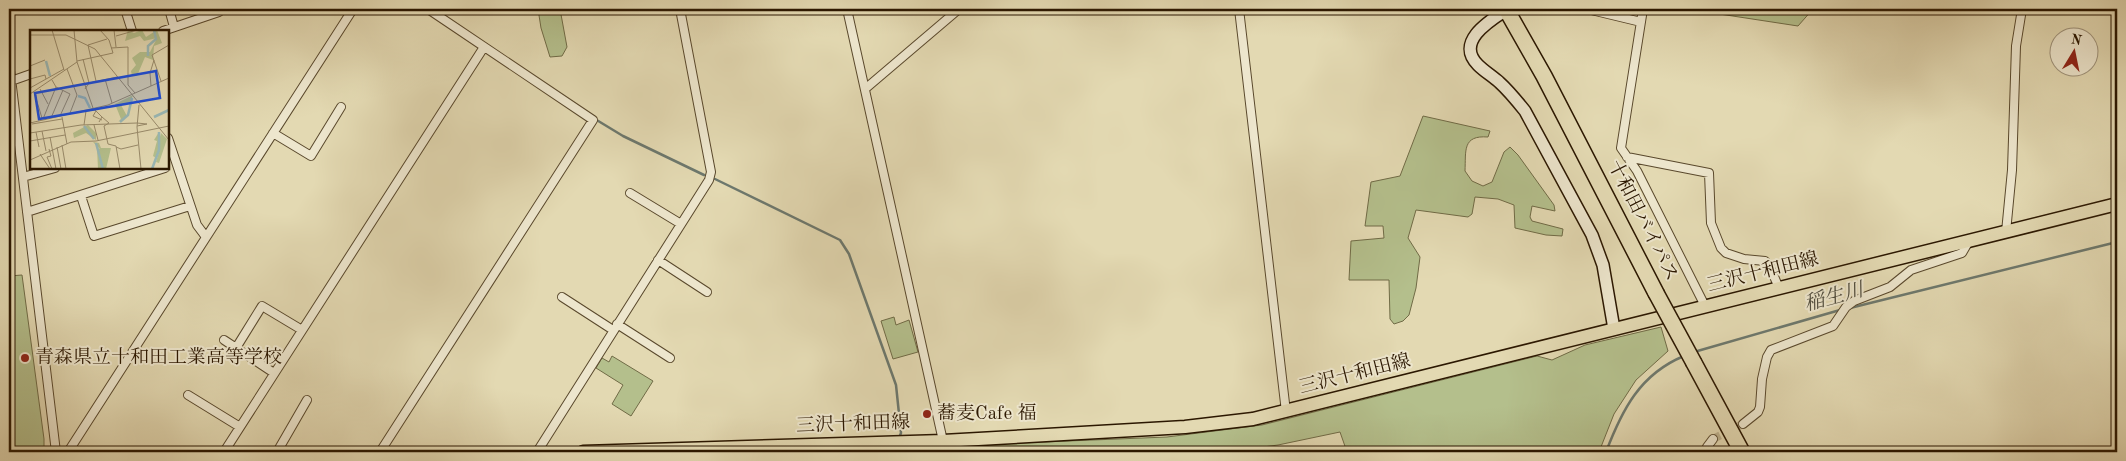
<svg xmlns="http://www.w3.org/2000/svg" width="2126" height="461" font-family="'Old Standard TT','Noto Serif JP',serif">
<rect width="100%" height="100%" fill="#e3d9b2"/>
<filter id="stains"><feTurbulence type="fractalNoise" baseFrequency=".004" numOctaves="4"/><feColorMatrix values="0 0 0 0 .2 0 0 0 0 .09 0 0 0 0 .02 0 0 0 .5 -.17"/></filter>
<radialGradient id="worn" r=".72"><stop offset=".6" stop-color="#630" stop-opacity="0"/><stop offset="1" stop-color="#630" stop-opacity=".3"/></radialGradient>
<path fill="#b4bf8c" stroke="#706b46" d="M538 9H560L567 47 562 56 550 57 541 28Z
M1713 9H1813L1798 26 1713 13Z
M1423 116 1490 131 1488 137C1462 135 1466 151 1465 171L1472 181 1483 186 1492 182 1504 152 1510 147 1518 155 1554 205 1555 211 1532 206 1530 217 1532 221 1563 229 1562 236 1546 235 1515 228 1514 205 1498 199 1475 197 1472 214 1468 217 1416 210 1408 238 1420 257 1416 288 1409 315 1403 321 1394 324 1390 319 1389 280H1349L1351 241 1384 238 1383 226H1365L1371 182 1400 176Z
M22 275 44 439V452H9V276Z
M894 317 896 325 909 320 918 352 893 359 881 321Z
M1661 327 1668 351 1636 380 1614 414 1599 452H1347L1340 432 1278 445 1226 452H796L1167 437 1262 425 1537 356 1552 360 1585 345Z
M612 356 653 381 631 416 612 404 623 385 596 368 602 358 609 362Z"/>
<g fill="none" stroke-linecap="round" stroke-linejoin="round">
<path stroke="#6d786d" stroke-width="2.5" d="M595 119 623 136 704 175
M715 179 840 240 849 254 896 385 901 433 899 438
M1850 308 2117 242
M1694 352 1840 310
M1606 452C1622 410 1640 374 1684 356"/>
<path stroke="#beb28e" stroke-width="8" stroke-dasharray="8 4" stroke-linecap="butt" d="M1713 439 1743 424"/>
<g stroke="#59482c" stroke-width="10">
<path id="street" d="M125 9 132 31
M169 9 174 27
M847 9 943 441
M1239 9 1286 412
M1587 9 1641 22
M1643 9 1621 148 1637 171 1705 306
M163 31 219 12
M9 62 56 452
M11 81 31 74
M865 89 959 9
M273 133 311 156 341 107
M168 138 197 225 206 237
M1627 157 1709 173 1711 223 1721 248 1726 253 1744 259 1765 261 1769 265 1779 288
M23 177 55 168
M630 193 681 224
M81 196 94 236 190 206
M27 212 165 168
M2006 232 2012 170 2016 46 2022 9
M658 260 707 292
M562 297 613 330
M617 324 670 358
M224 340 274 373
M236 348 262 306 302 330
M188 395 240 427
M1743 424 1758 412 1760 407 1762 379 1767 357 1771 350 1833 326 1846 307 1854 301 1890 287 1911 270 1962 253 1969 241
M68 452 353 9
M224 452 484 47
M277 452 307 400
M380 452 593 120 428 9
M537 452 709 180 711 172 680 9
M1706 452 1707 447 1713 439"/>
</g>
<g stroke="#2b1700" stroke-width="14">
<path id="secondary" d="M1506 10C1489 21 1455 42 1478 65 1484 71 1492 76 1499 82 1509 91 1517 101 1525 111L1592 235 1603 265 1614 329"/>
</g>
<g stroke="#2b1700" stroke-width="15">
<path id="primary" d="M583 452 943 441 1185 427 1253 419 2117 204"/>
</g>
<g stroke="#2b1700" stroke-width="18">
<path id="highway" d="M1506 9 1544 76 1656 293
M1694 363 1742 452"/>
</g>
<use href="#street" stroke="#ede6cd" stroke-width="8"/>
<use href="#secondary" stroke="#ede6cd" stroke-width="11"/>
<use href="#primary" stroke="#e3d9b2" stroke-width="12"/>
<use href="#highway" stroke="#e3d9b2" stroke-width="15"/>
<g stroke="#2b1700" stroke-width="18" stroke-linecap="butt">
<path id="highway-bridge" d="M1656 293 1694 363"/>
</g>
<use href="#highway-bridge" stroke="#e3d9b2" stroke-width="15"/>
</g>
<g fill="#8f2418" stroke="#ede6cd" stroke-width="2">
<circle cx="25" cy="358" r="5"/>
<circle cx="927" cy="414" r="5"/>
</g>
<g text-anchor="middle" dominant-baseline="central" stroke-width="4" stroke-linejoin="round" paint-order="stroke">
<g font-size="19" fill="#2b1700" stroke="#ede6cd">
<text transform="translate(1642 221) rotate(63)">十和田バイパス</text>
<text transform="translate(1763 273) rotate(-14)">三沢十和田線</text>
<text transform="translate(1355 375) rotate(-14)">三沢十和田線</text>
<text transform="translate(853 425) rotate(-2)">三沢十和田線</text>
</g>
<g font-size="19" fill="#2b1700" stroke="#ede6cd" text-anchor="start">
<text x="35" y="358">青森県立十和田工業高等学校</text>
<text x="937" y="414">蕎麦Cafe 福</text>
</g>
<g font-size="20" font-style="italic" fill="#524f40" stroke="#ede6cd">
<text transform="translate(1834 298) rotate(-15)">稲生川</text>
</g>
</g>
<g transform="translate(30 30)">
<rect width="139" height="139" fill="#e3d9b2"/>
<path d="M98 0 104 3 112 0 116 7 127 0 132 13 124 16 123 30 115 27 107 46H102L101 41 106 35 102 28 110 22H120L127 8 114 11 110 6 95 11ZM103 65 100 73 91 75 97 86 88 92 91 89 85 74ZM58 95 66 103V110L56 103 44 108 43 103ZM129 102V111L131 103 137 109 129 133 126 132 129 122 126 128 123 126 127 111 124 110ZM63 112 69 113 71 118H81L76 139H68L67 118 70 119Z" fill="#b4bf8c"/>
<path fill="none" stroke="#99b8b6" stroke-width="2.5" d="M118 26V16L126 9 124 0M16 31 20 46M48 66 55 68 60 78M124 87 139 80M90 92 98 85 102 68M54 96 64 109M66 113 73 139M122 139 129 120V102"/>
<path fill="none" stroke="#998b6b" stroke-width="1" d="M22 0 34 40M44 0 47 32 63 78M84 0 86 17M0 5H36L65 19 139 110M86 6 107 0M81 18 98 17V55L105 63M53 29 59 53M47 31 83 23 79 10 70 0M0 36 15 30M37 39 47 65 40 83M0 49 15 45 16 49M75 49 82 73M22 50 26 57 40 64 30 86M66 51 58 15 77 9M131 51 122 25 139 15M121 56 120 43 124 30M0 58 34 39M10 59 18 74M55 59 59 53 87 47M4 62 12 88M0 64 47 32M109 75 107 97 111 139M66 81 63 86 72 90M32 87 37 114M72 87 79 93 74 96 78 114 86 116 90 139M21 88 33 60M13 89 26 57M0 93 78 75 139 48M2 94 32 89M54 95 56 81 65 80 72 87 69 92M64 95 68 110M107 96 117 94 107 93M12 101 16 121M6 102 9 117M0 103 51 95 107 93M20 107 26 139M0 111 35 105M32 115 36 139M27 117 31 139M86 117 91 119 108 115M19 119 21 126 17 127 22 139M10 124 20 139M0 130 41 112 66 111 139 96"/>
<path fill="#1d4ed8" fill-opacity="0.15" stroke="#1d4ed8" stroke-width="2.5" d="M126 41 130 68 9 89 5 63Z"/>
<rect width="139" height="139" fill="none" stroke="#2b1700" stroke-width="2.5"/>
</g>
<rect width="2126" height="461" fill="none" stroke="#e3d9b2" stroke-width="30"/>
<rect x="10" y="10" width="2106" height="441" fill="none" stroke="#2b1700" stroke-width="2.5"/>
<rect x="15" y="15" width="2096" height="431" fill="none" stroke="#2b1700"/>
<g transform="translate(2074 52) rotate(10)"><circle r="24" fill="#ede6cd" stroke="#9f937b"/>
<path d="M0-4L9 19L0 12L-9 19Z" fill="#8f2418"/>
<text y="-8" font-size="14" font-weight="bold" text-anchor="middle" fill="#2b1700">N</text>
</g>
<rect width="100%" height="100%" filter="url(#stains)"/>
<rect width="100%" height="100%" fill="url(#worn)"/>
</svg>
